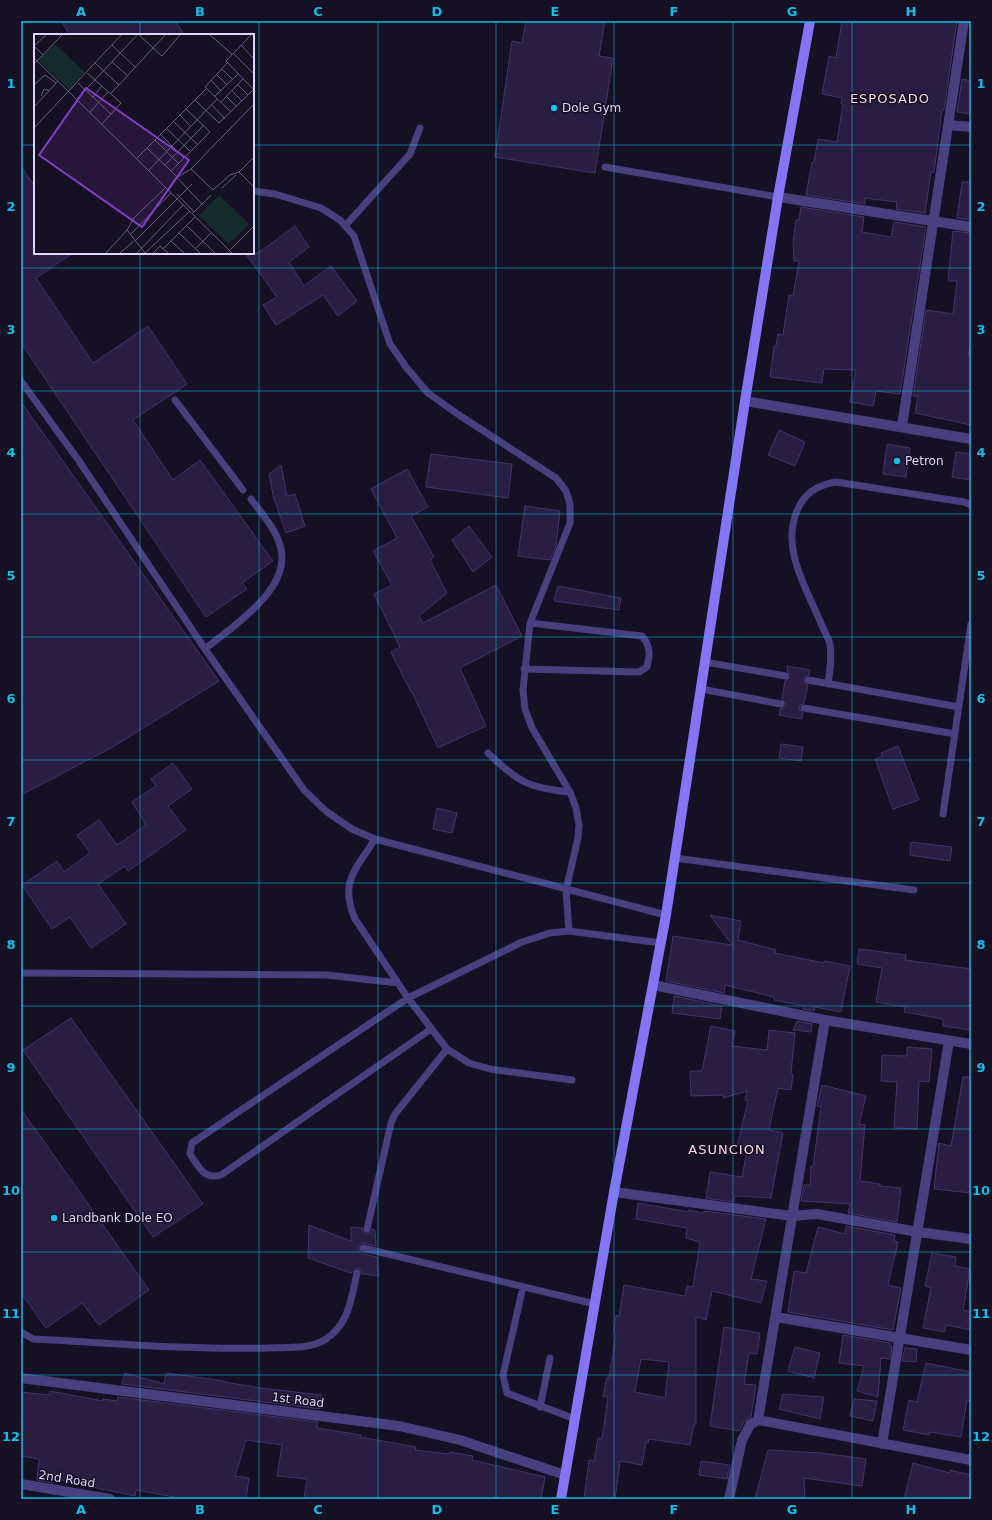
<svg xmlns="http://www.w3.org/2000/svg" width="992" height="1520" font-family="'DejaVu Sans',sans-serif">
<rect width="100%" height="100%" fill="#151023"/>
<path fill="#291e42" stroke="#43326c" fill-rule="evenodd" d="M61 21H175L185 35H70Z
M526 21H605L599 56 613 58 595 173 495 157 512 41 522 43Z
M842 21H957L944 110H942L934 172H931L925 213 896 209 897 202 865 198V204L806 195 812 162H814L818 139 837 142 843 104H841L842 98 822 94 829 56 836 58Z
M962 79 971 81V114L957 112Z
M21 166 35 187V253H73L36 278 93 363 148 326 187 384 133 420 173 480 200 460 273 561 242 583 247 589 206 617 21 343Z
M962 182H971V220L957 218Z
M801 207 864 217 862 232 891 237 894 222 926 227 900 394 876 391 873 406 850 402 856 370 824 369 822 383 770 377 774 346H776L778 334 783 335 789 295 793 296 799 261H794L793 242 796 220H799Z
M295 226 309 247 289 262 304 286 331 266 357 301 338 316 323 295 276 325 263 305 277 297 245 253H258Z
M953 231 971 233V342L968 355 971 356V425L915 413 918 396H913L926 310 953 314 957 281H948Z
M21 402 219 681 111 748 21 795Z
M779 430 805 442 795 466 768 455Z
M887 444 910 448 906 477 883 474Z
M956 452 971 454V480L952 477Z
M431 454 512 464 508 498 426 487Z
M281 465 287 496 295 494 305 526 286 533 273 495 269 474Z
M407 469 428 507 411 516 434 557 430 560 447 593 419 616 423 623 496 585 522 636 460 668 486 726 438 748 412 692H411L391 652 400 647 374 594 392 585 373 551 397 538 371 489Z
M525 506 560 511 556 546 550 560 518 556Z
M469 526 492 557 473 572 452 540Z
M558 586 621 598 619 610 554 601Z
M787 666 810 670 809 675 804 677 803 680 805 684 808 685 804 703 800 705 799 708 803 713 802 719 779 715 780 709 784 708 786 705 782 699 785 681 791 677V674L787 671Z
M781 744 803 747 801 761 779 758Z
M898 746 919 800 893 809 875 759 883 756 881 753Z
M173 763 192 789 168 806 186 830 128 871 125 866 98 884 126 924 91 948 70 917 52 929 22 885 57 861 64 872 90 853 77 835 99 820 117 845 146 825 132 802 156 786 151 779Z
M437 808 457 813 452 833 433 829Z
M911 842 952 847 950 861 910 855Z
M710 915 741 921 738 940 776 950 775 953 824 963V961L850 966 841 1012 815 1007 814 1011 803 1009 804 1006 774 1000V997L725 985 724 993 666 981 673 936 732 945Z
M859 949 906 955 905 960 971 969V1030L943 1026V1019L904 1012 905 1007 876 1002 882 968 857 964Z
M674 996 722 1006 720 1019 672 1013Z
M71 1018 203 1204 153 1237 23 1050Z
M797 1021 812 1024 811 1032 793 1030Z
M711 1026 735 1031 732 1046 767 1050 769 1030 795 1033 791 1073 793 1074 791 1090 778 1088 769 1130 783 1133 771 1198 735 1196 734 1202 706 1198 710 1172 742 1177 747 1150 737 1147 748 1101 745 1100 747 1091 723 1098 724 1095 691 1096 690 1071H702Z
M907 1047 932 1049 929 1082 919 1081 917 1129 894 1128 897 1082 881 1081 882 1055 907 1056Z
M963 1077H971V1193L934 1189 939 1143 951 1146Z
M822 1085 866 1096 859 1124 865 1125 860 1181 880 1184V1186L901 1188 897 1222 848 1213 850 1204 801 1201 804 1185H810L811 1166 813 1167 821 1107 817 1106Z
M21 1109 149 1290 99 1325 82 1303 46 1328 21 1293Z
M638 1203 689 1212V1210L703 1213 704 1211 766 1219 751 1279 767 1281 761 1303 712 1291 706 1320 696 1317V1424H694L690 1445 649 1439 648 1443 646 1442 642 1465 620 1461 615 1499H584L589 1460 594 1461 598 1438 602 1439 608 1397 603 1396 607 1377 609 1378 616 1334 614 1333 616 1315 619 1316 624 1285 685 1296 687 1286 693 1287 700 1242 686 1238 687 1228 636 1219ZM641 1359 669 1362 665 1398 635 1392Z
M309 1225 351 1241V1227L362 1228 363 1232 366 1234 370 1233 372 1229 375 1230 376 1246 362 1243 359 1245 358 1249 361 1253 377 1257 379 1276 362 1274 361 1270 358 1268 351 1273 308 1258Z
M846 1226 895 1235 894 1241 898 1242 888 1285 901 1288 893 1330 788 1312 794 1271 806 1273 818 1227 845 1234Z
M932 1253 956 1257 955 1266 970 1269 963 1310 971 1312V1330L946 1325 945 1332 923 1328 931 1288 925 1286Z
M724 1327 760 1333 757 1354 749 1353 744 1384 756 1385 751 1417 744 1422 739 1431 710 1426Z
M843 1335 890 1343V1346H892L890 1359 881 1358 878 1397 857 1391 864 1366 839 1363Z
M795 1347 820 1353 814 1378 788 1371Z
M905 1348 917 1349 916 1362 902 1361Z
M926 1363 971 1372V1401L967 1400 961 1437 930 1432 929 1435 903 1430 909 1400 917 1402Z
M125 1373 164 1384 166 1373 224 1381V1382L261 1388 321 1395 320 1409 122 1384Z
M50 1391 103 1401V1399L117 1401 118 1397 318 1422 317 1428 361 1435 360 1437 416 1447 415 1450 449 1454 450 1452 473 1456 472 1460 545 1477 541 1499H304L307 1479 277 1476 282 1445 246 1440 235 1476 249 1478 246 1499H185L136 1490 135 1496 54 1479 53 1483 42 1481 37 1480 39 1459 21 1456 23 1421 21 1420V1392L49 1395Z
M783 1394 824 1397 820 1419 779 1409Z
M854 1399 877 1401 873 1421 850 1416Z
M768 1450 821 1453 866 1459 862 1486 804 1478 805 1499H755Z
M701 1461 730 1465 727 1479 699 1475Z
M913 1463 950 1473V1470L971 1475V1499H904Z"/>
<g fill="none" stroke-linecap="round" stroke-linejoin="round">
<path stroke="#483f7e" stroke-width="7" d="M605 167 778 197
M253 191 275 194 321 208 340 220 354 236 390 344 406 367 428 393 459 415 556 478 566 491 570 504V523L530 623 523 690 525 709 532 728 570 792 576 808 579 825 578 838 566 890 569 931
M345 226 410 154 420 128
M21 381 79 461 205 649 304 790 327 812 352 829 375 839 666 915
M175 400 243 490
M205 649C233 626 290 590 281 549 277 530 262 514 251 499
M705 662 786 676
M524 669 639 672 647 667C650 654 651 647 642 636L530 623
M808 680 959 707
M828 684C830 670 832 658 830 644 828 637 823 629 820 621 806 588 781 548 797 511 804 493 817 485 836 482L964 502 971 505
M701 689 781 704
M804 708 955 734
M488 753C518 782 528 788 570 792
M943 814 971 624
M375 839C356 869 339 882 355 919L408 998 447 1049 469 1063 490 1069 572 1080
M675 858 914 890
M21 973 327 975 398 983
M431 1029 221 1175C204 1180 199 1167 190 1154L192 1143 408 998 522 942 550 933 569 931 661 943
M367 1229 391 1123 395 1114 447 1049
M363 1248 595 1304
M523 1287 503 1375 507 1393 575 1419
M21 1332 33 1339C111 1343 188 1350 266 1348 285 1347 309 1350 326 1339 349 1324 351 1299 357 1273
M540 1407 550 1358"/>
<path stroke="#483f7e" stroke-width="10" d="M948 125 971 127
M778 197 971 227
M745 401 971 439
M902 426 964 21
M653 985 825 1020 971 1044
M825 1020 758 1420 971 1460
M614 1192 792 1216 817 1214 918 1232 971 1239
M776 1317 971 1350
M21 1378 399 1426 460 1440 565 1475
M882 1444 949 1041
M21 1484 110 1499
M729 1499 742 1440 750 1425 758 1420"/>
<path stroke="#8574f4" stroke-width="10" d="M561 1499 614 1192 666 915 745 401 778 197 810 21"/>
</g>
<path fill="none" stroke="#13beea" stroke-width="1" stroke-opacity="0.55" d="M140 21V35M259 21V1499M378 21V1499M496 21V1499M614 21V1499M733 21V1499M852 21V1499M21 145H35M253 145H971M140 253V1499M21 268H971M21 391H971M21 514H971M21 637H971M21 760H971M21 883H971M21 1006H971M21 1129H971M21 1252H971M21 1375H971"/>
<g fill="#13beea" stroke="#151023" stroke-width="1.5">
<circle cx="554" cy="108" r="4"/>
<circle cx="897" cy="461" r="4"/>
<circle cx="54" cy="1218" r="4"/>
</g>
<g text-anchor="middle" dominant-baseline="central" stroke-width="3" stroke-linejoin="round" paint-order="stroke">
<g font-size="12" fill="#ded5fc" stroke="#151023" text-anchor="start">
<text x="562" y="108">Dole Gym</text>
<text x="905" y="461">Petron</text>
<text x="62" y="1218">Landbank Dole EO</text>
</g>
<g font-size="12" fill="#ded5fc" stroke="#151023">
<text transform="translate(298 1400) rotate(7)">1st Road</text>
<text transform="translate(67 1479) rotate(9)">2nd Road</text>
</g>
<g font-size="13" letter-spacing="1" fill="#fcd7eb" stroke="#151023">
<text x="890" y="98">ESPOSADO</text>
<text x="727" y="1149">ASUNCION</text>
</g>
</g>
<g transform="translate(34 34)">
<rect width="220" height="220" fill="#151023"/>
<path d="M21 10 51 38 35 55 4 26ZM185 161 215 190 195 210 165 182Z" fill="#142b2c"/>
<path fill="none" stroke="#655f7a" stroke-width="1" d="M105 1 128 22 146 1M176 1 198 20M217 1 192 27 220 56M78 11 101 33M207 11 220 25M0 12 12 1M0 12 9 21M199 19 220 40M0 24 35 58M78 28 94 42M61 29 85 51 131 1M193 29 171 53 197 78M0 30 28 1M188 35 198 45M53 39 87 69 68 90M182 40 193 51M177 46 187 57M44 49 77 80M0 51 11 41 22 49M204 51 214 61M173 54 161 66 185 89 220 55M198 57 208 67M35 58 198 219M76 60 85 51M7 62 10 55 15 57M181 62 204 40M59 63 68 52M193 63 203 73M43 65 103 1M187 68 209 45M177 70 191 85M0 73 24 47M56 78 74 58M146 81 156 92M139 87 164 111M0 94 87 1M132 94 157 118M126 100 150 124M121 106 145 130M113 114 137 137 176 98 152 75M103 124 161 66M131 131 169 92M157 135 220 70M115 136 183 65M137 137 168 170M205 138 220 123M188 154 202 141M134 155 142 144 157 135 179 156 196 141 205 138 220 153M143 160 160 178M158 180 177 161M152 191 181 219M93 196 111 219M145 199 166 219M96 201 137 159M101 207 158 150M137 207 150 219M129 215 161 183M161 215 177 199M195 217 220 192M72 219 93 196 100 184 132 153M86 219 100 207M103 219 149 171M111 219 156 177M119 219 126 212 134 219"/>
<path fill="#853dc5" fill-opacity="0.15" stroke="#853dc5" stroke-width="2" d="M52 54 155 126 108 193 5 121Z"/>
<rect width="220" height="220" fill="none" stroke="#ded5fc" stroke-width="2"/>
</g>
<rect width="992" height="1520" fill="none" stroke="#151023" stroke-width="44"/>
<rect x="22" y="22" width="948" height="1476" fill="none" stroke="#13beea" stroke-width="1.5"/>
<g font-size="13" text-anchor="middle" font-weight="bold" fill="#13beea">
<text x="81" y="16">A</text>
<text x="200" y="16">B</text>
<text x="318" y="16">C</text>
<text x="437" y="16">D</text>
<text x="555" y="16">E</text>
<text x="674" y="16">F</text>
<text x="792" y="16">G</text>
<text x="911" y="16">H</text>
<text x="11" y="88">1</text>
<text x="981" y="88">1</text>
<text x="11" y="211">2</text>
<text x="981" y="211">2</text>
<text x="11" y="334">3</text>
<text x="981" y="334">3</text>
<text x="11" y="457">4</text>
<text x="981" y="457">4</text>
<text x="11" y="580">5</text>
<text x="981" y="580">5</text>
<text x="11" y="703">6</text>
<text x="981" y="703">6</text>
<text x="11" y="826">7</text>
<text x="981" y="826">7</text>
<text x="11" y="949">8</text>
<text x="981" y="949">8</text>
<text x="11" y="1072">9</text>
<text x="981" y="1072">9</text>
<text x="11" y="1195">10</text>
<text x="981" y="1195">10</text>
<text x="11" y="1318">11</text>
<text x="981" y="1318">11</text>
<text x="11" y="1441">12</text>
<text x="981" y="1441">12</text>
<text x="81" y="1514">A</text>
<text x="200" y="1514">B</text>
<text x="318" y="1514">C</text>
<text x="437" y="1514">D</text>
<text x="555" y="1514">E</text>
<text x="674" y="1514">F</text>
<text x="792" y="1514">G</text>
<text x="911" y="1514">H</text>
</g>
</svg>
